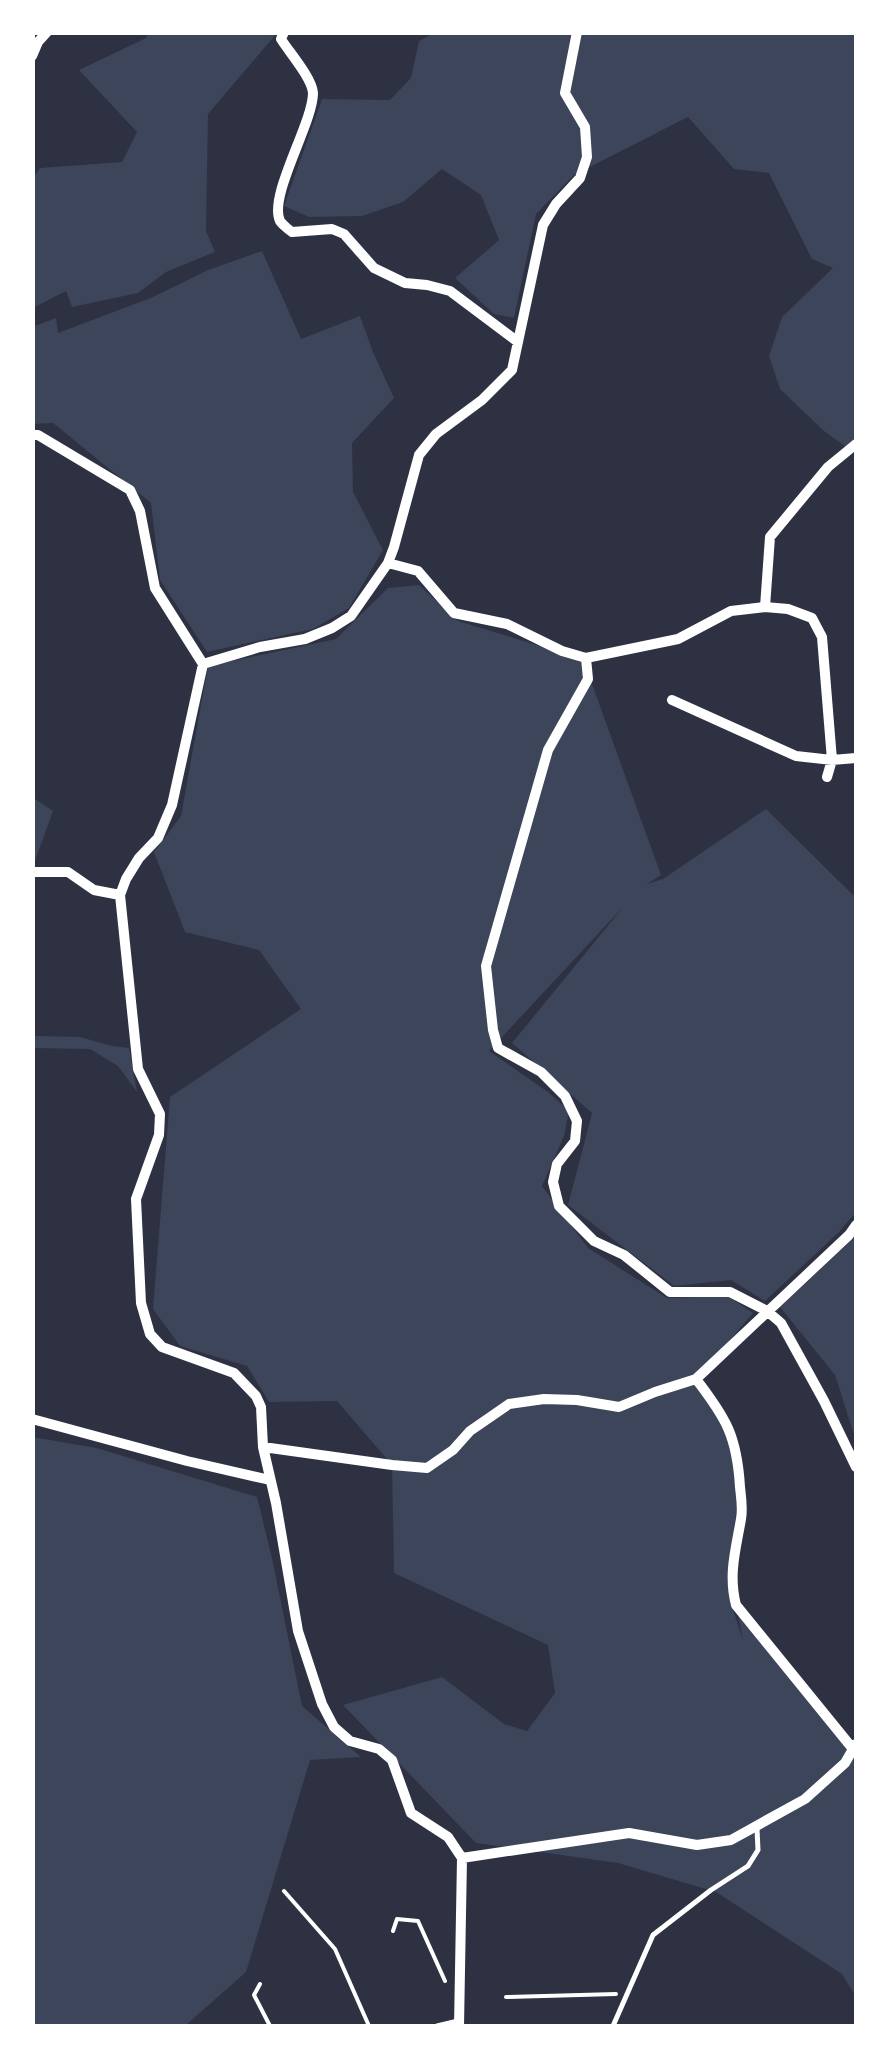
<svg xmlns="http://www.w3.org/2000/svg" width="889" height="2059" font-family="Commissioner,sans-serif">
<rect width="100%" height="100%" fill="#2d3142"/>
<path fill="#3c4559" d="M149 33H277L208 114 206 231 215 252 166 272 138 293 72 307 66 291 33 308V178L40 168 122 162 137 132 79 70 146 38Z
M434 33H856V454L824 431 780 389 769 356 782 317 833 268 812 259 769 173 734 169 688 117 574 175 536 214 514 318 494 314 455 278 499 240 481 195 442 169 403 202 362 216 309 217 284 206 322 99 390 100 411 78 419 41Z
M262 251 301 339 360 316 373 352 394 398 352 443 353 492 383 550 349 608 313 629 207 652 160 580 151 503 53 423 33 424 32 327 56 318 58 333 153 297 208 270Z
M419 585 458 621 583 659 661 875 647 884 663 879 766 809 856 898V1212L839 1232 765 1301 731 1280 674 1286 568 1205 592 1113 512 1043 624 906 489 1051 548 1092 569 1111 564 1136 542 1186 588 1248 667 1298 728 1296 753 1313 697 1379 719 1409 738 1466 732 1606 743 1640 736 1605 856 1746V1997L842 1974 716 1892 618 1863 476 1843 343 1705 442 1677 504 1724 527 1731 555 1693 548 1645 394 1573 392 1465 337 1401 269 1402 247 1366 180 1346 153 1309 170 1097 301 1009 259 950 185 932 154 852 181 816 208 666 336 639 388 588Z
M32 797 53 811 35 861 33 862Z
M33 1034 35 1036 80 1037 112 1046 129 1048 137 1092 118 1066 90 1049 33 1048Z
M856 1236V1441L835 1375 780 1307Z
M32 1437 97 1448 257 1497 272 1558 302 1706 361 1757 310 1760 246 1972 185 2026H33Z"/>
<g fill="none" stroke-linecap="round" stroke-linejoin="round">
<path stroke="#fff" stroke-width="4" d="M284 1891 335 1949 369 2026
M393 1931 397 1919 418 1921 445 1981
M260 1984 254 1995 270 2026
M506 1997 616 1994"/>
<path stroke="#fff" stroke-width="5" d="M437 2026 458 2021
M613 2026 653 1935 711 1890 748 1866 758 1850 757 1829"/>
<path stroke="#fff" stroke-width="10" d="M284 32 281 39C289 52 312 78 313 93 313 123 268 196 280 221 281 223 290 231 292 232L332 229 344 234 374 268 405 283 427 285 450 291 518 342
M32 56 38 42 47 32
M32 435H38L130 490 140 511 155 588 203 664
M388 563 418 571 454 613 507 624 562 651 586 658 678 639 731 611 765 607 788 609 812 618 822 637 832 760 827 777
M765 607 770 537 828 467 856 444
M586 658 588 679 548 750 486 966 493 1030 498 1048 541 1072 565 1096 577 1121 575 1141 557 1164 553 1182 559 1206 594 1241 624 1255 670 1292H730L767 1311 781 1323 824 1401 856 1467
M672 700 796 756 832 760 856 758
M32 872H68L94 890 120 895
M696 1379C726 1418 737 1436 740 1487 741 1497 743 1508 741 1519 736 1549 728 1574 736 1605L853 1749
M32 1419 187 1461 270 1480
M263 1447 392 1465 427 1468 453 1450 470 1431 509 1404 544 1399 577 1400 619 1407 655 1392 696 1379 849 1235 856 1225
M462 1858 629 1833 697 1845 731 1840 805 1799 845 1763 856 1744
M459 2026 462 1858 448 1837 411 1813 392 1760 379 1749 350 1741 334 1727 322 1704 298 1631 276 1503 263 1447 261 1407 256 1396 234 1373 162 1347 150 1334 141 1303 136 1199 159 1135 160 1114 138 1069 120 895 126 879 139 858 158 838 172 805 203 664 260 647 305 639 332 628 351 616 388 563 394 547 419 455 436 434 482 400 512 370 543 225 556 204 580 178 587 157 585 127 565 93 577 32"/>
</g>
<rect width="889" height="2059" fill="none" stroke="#ffffff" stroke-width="70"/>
</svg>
